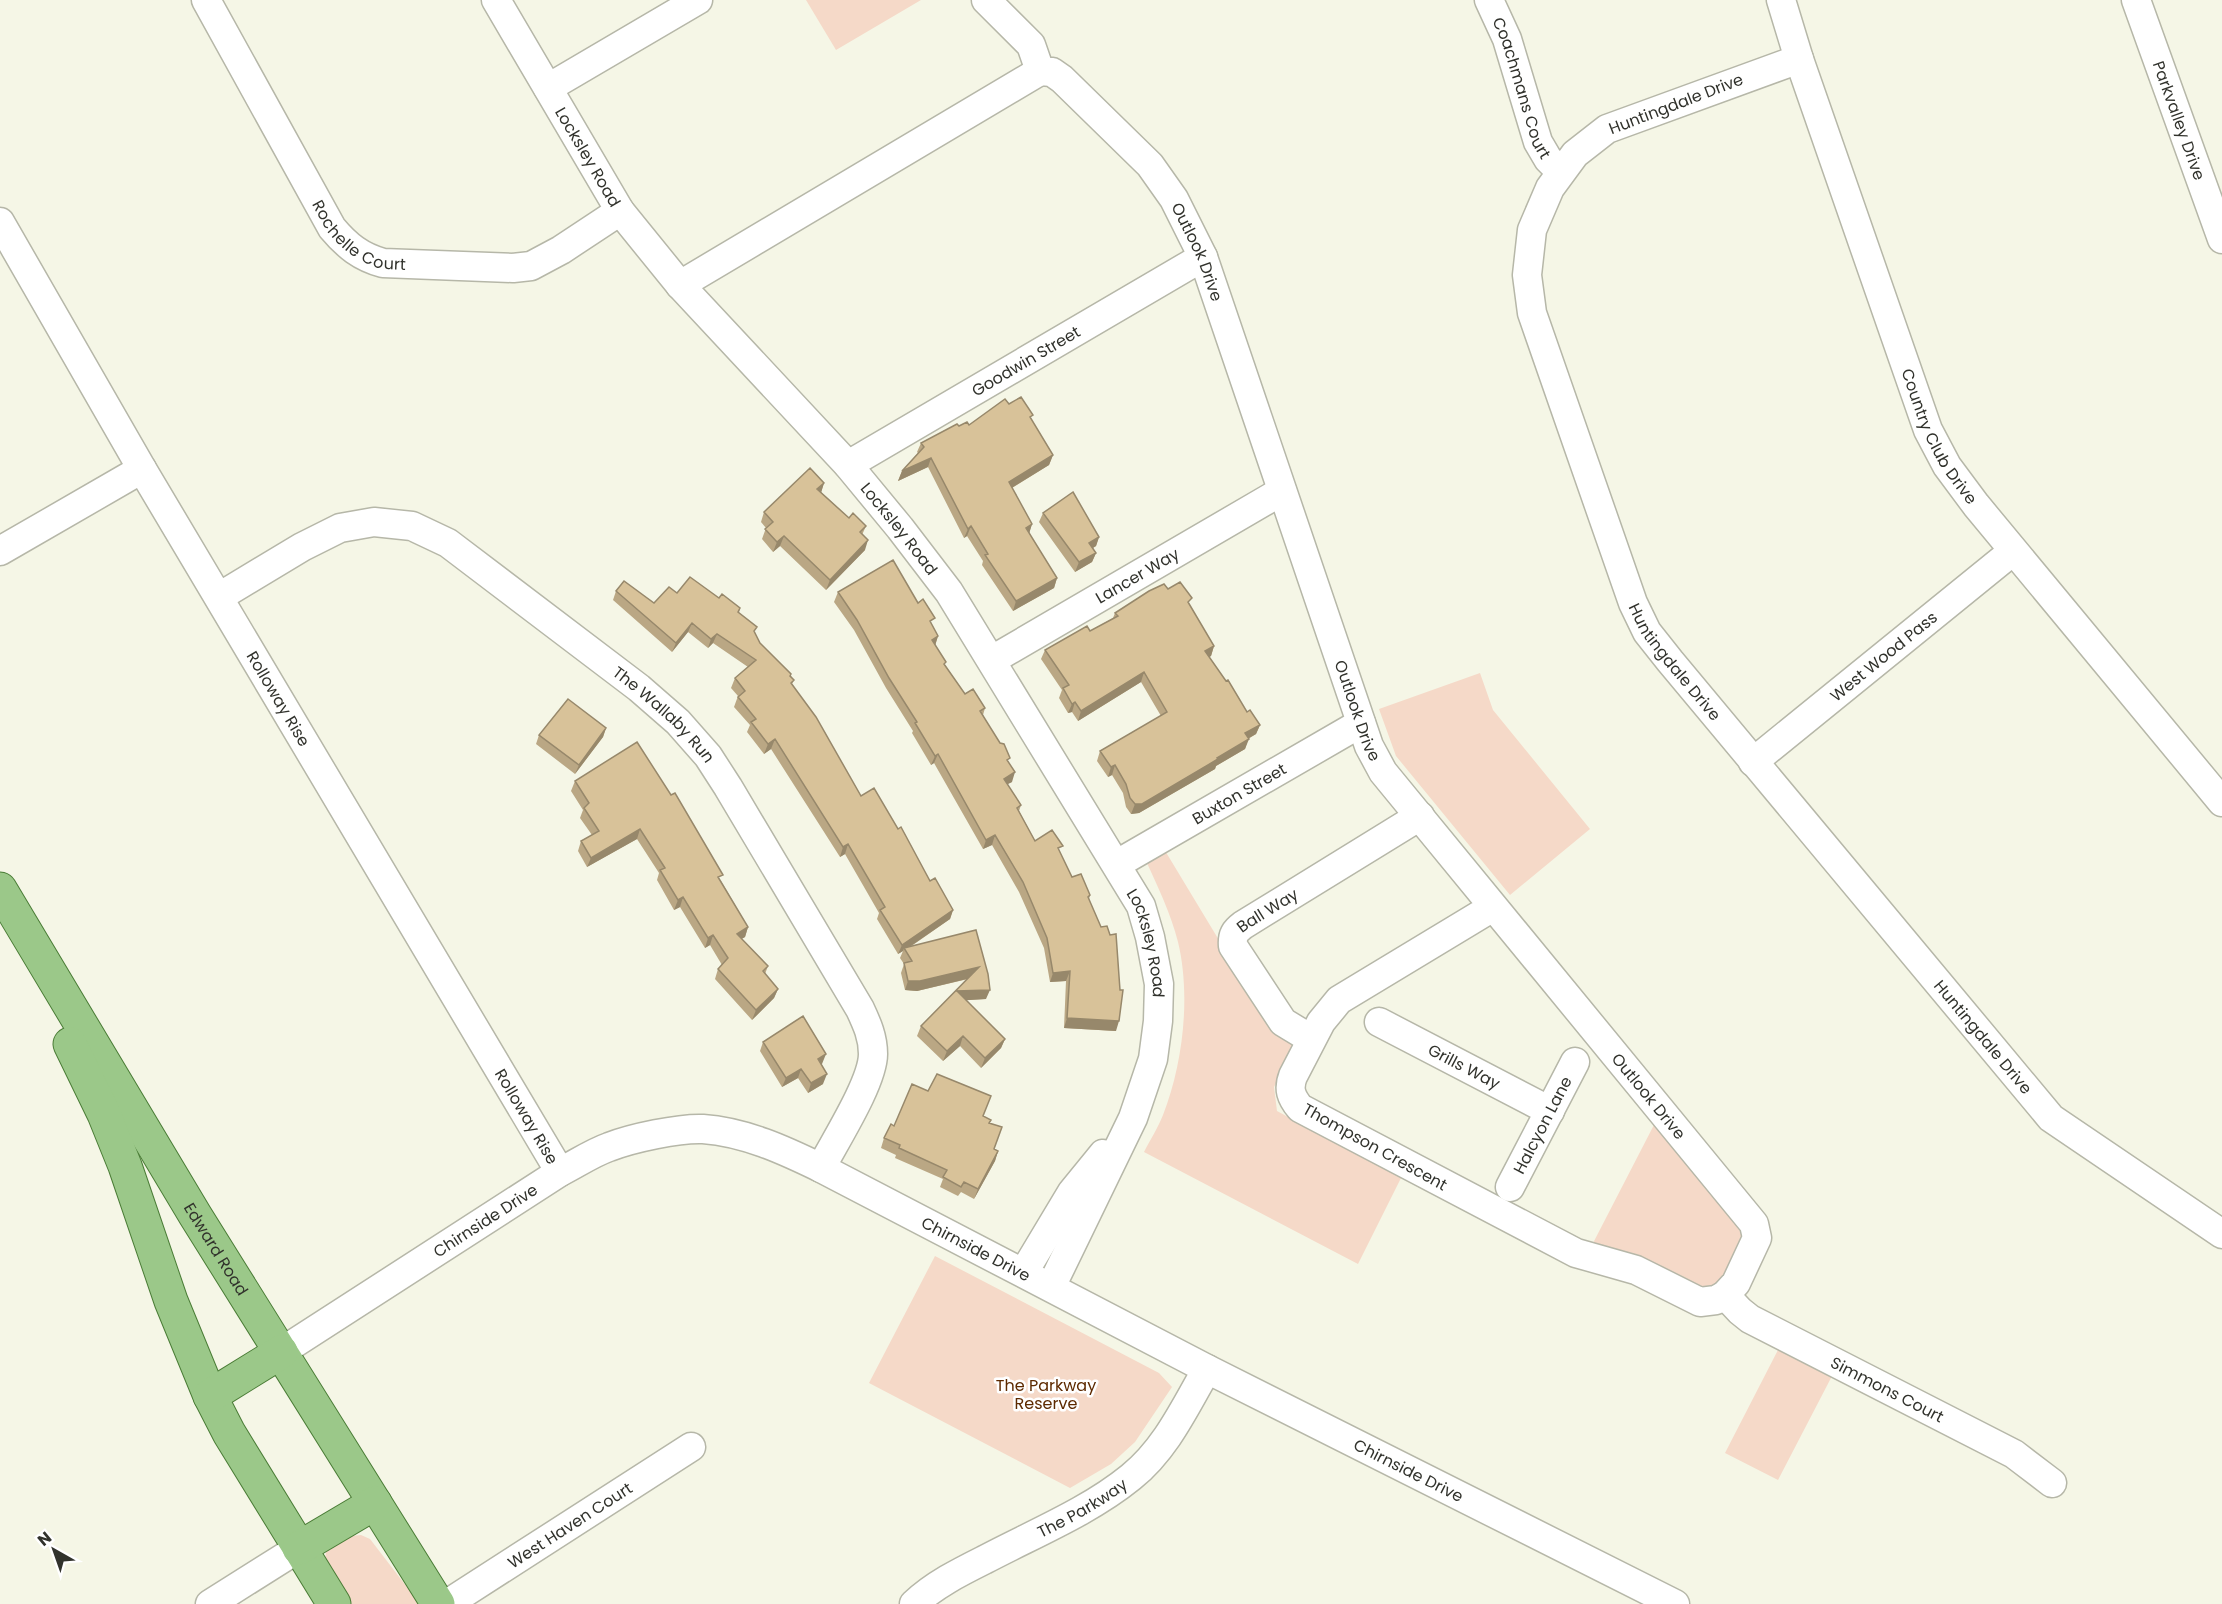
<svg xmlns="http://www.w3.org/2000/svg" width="2222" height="1604" font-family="Poppins,sans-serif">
<rect width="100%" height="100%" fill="#f5f6e6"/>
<path fill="#f5d9c8" d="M806 0H921L836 50Z
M1480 673 1493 710 1590 829 1510 895 1396 756 1379 709Z
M1164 849 1269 1023 1292 1042 1294 1050 1274 1087 1277 1111 1401 1178 1358 1264 1144 1152C1150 1140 1158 1128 1163 1115 1183 1064 1191 996 1178 942 1171 914 1158 887 1146 861Z
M1656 1121 1740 1224 1743 1238 1724 1279 1705 1291 1591 1247Z
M935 1256 1159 1373 1172 1387 1135 1442 1111 1464 1070 1488 869 1383Z
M1779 1348 1832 1376 1778 1480 1725 1453Z
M361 1535 370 1539 420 1604H349L325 1560 326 1552 351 1536Z"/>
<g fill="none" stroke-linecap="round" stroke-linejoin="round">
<g stroke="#b6b7a8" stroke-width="31">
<g id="minor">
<path id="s1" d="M206 0 332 228C347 246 361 257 383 263L513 268 531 266 561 250 620 211"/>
<path id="s2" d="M496 0 620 211 680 285 848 465 900 528 949 592 1141 906 1150 937 1159 984 1158 1021 1153 1059 1133 1118 1051 1287"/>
<path id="s3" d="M986 0 1031 45 1040 71 1052 72 1062 79 1150 165 1174 199 1203 257 1369 746 1383 772 1754 1224 1757 1238 1736 1283 1725 1295 1716 1300 1700 1302 1636 1270 1576 1253 1300 1108C1291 1097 1288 1089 1293 1076L1321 1022 1339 1000 1493 907"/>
<path id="s4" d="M1489 0 1507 39 1538 142 1548 159 1561 172"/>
<path id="s5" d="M1781 0 1799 59 1928 430 1947 466 1976 505 2222 802"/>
<path id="s6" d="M2136 0 2222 239"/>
<path id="s7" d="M1799 59 1607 129 1575 154 1550 188 1532 230 1527 275 1532 313 1633 603 1647 632 1670 661 2051 1118 2222 1234"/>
<path d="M548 88 698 0"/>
<path id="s8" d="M0 222 142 469 560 1172"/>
<path d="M680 285 1040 71"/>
<path id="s9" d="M848 465 1203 257"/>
<path d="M0 551 142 469"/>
<path id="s10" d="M219 597 302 547 340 528 374 522 412 526 448 543 639 688 678 722 708 756 728 787 860 1009C867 1024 873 1037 873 1054 873 1082 835 1141 821 1168"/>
<path id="s11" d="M992 660 1282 491"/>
<path id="s12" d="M1753 762 2013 551"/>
<path id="s13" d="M1117 864 1361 723"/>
<path id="s14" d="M1379 1022 1550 1111"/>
<path id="s15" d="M1311 1039 1283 1022 1233 946C1232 935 1235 931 1243 925L1420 816"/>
<path id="s16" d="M1510 1187 1575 1062"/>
<path d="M1024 1272 1072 1192 1103 1154"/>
<path id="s17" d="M1725 1295 1740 1311 1750 1319 2014 1454 2052 1483"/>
<path id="s18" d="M281 1352 560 1172C576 1164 592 1153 609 1147 632 1138 679 1128 703 1129 745 1132 784 1150 821 1168L1207 1369 1675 1604"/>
<path d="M210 1604 299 1548"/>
<path id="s19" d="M447 1604 691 1447"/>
<path id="s20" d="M914 1604C934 1585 960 1572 984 1560 1033 1534 1088 1512 1131 1477 1166 1449 1185 1407 1207 1369"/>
</g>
</g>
<g stroke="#4a7c36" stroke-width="35">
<g id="major">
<path id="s21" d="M0 889 195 1215 438 1604"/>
<path d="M70 1044 104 1114 125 1166 171 1301 210 1396 229 1433 334 1604"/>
<path d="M210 1396 281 1352"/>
<path d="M299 1548 375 1503"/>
</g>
</g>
<use href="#minor" stroke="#fff" stroke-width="28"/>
<use href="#major" stroke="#9bc889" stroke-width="33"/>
</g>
<path fill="#baa784" d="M1009 404 1031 420 1053 455 1049 465 1012 488 1032 524 1029 533 1057 578 1054 588 1013 611 982 565 983 561 967 536 964 538 928 467 898 481 902 471 918 453 917 452 921 443 959 426 969 425Z
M824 483 821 492 849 518 866 526 862 535 865 550 826 590 780 546 773 552 762 539 766 528 761 522 764 512Z
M1043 513 1099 537 1096 546 1093 548 1096 553 1092 562 1075 572 1039 522Z
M1168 589 1189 604 1214 646 1211 656 1209 657 1247 712 1260 725 1256 734 1248 739 1245 749 1216 766 1215 769 1139 813 1131 814 1126 807 1123 793 1112 775 1108 777 1097 761 1100 751 1161 716 1141 682 1078 721 1072 712 1068 713 1059 698 1062 690 1041 659 1045 650 1090 631 1113 618 1115 613Z
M616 591 654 603 677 593 719 598 740 608 739 613 755 633 760 643 791 674V676L794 680 792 684 861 796 953 910 950 919 910 947 976 930 986 999 966 1000 1005 1039 1001 1048 981 1068 960 1046 943 1061 917 1036 921 1026 968 979 917 991 905 990 901 973 904 964 900 958 903 951 898 954 877 919 879 913 845 854 840 857 771 749 764 754 747 732 750 725 734 707 738 696 731 688 735 678 748 667 713 643 708 648 688 632 672 652 613 600Z
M838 592 932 626 938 636 935 645 945 665 965 694 985 708 983 715 1008 762 1012 782 1007 784 1021 805 1019 811 1035 841 1060 853 1072 877 1090 895 1089 899 1116 1031 1064 1028 1066 981 1050 982 1044 948 1019 892 992 845 983 849 934 763 931 765 912 733 913 731 886 688 854 630 834 602Z
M606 728 603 737 575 774 536 744 539 735Z
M575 781 721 881 748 927 745 937 741 939 768 966 765 974 778 989 774 998 752 1020 715 979 718 969 722 965 710 945 705 948 680 907 674 910 657 880 659 873 637 839 587 867 578 851 581 841 592 835 580 818 583 810 571 791Z
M763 1042 822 1064H821L823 1084 808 1093 798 1078 782 1087 760 1051Z
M983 1116 989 1123 994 1149 998 1151 995 1161 974 1199 961 1192 958 1196 940 1187 943 1179 895 1158 896 1155 881 1148 884 1138 894 1126Z"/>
<path fill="#97886b" d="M1053 455 1049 465 1005 492 1009 482Z
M931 458 928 467 898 481 902 471Z
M824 483 821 493 817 489Z
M1032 524 1029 534 1026 528Z
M971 526 967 536 964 538 968 529Z
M784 536 780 546 773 552 777 542Z
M1099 537 1096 546 1086 552 1089 543Z
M868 540 865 550 826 590 830 580Z
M1096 553 1092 562 1075 572 1079 562Z
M1057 578 1054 588 1013 611 1016 601Z
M692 623 688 632 672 652 676 643Z
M717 634 713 643 708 648 711 639Z
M938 636 935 646 932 640Z
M1214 646 1211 656 1202 661 1205 651Z
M1144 672 1141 682 1078 721 1081 711Z
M1075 702 1072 712 1068 713 1072 704Z
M1260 725 1256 734 1242 742 1245 733Z
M606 728 603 737 575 774 579 765Z
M775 739 771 749 764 754 768 744Z
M1249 739 1245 749 1216 766 1215 769 1139 813 1131 814 1135 804Z
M938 754 934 763 931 765 935 756Z
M1115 765 1112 775 1108 777 1111 767Z
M1015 772 1012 782 1000 788 1004 779Z
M640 829 637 839 587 867 591 858Z
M995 835 992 845 983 849 986 840Z
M848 844 845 854 840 857 843 847Z
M683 897 680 907 674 910 678 900Z
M953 910 950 919 905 950 904 948 903 951 898 954 902 945Z
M748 927 745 937 733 944 737 934Z
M713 935 710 945 705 948 708 938Z
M979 967 975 977 917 991 905 990 908 981Z
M1070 971 1066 981 1050 982 1053 973Z
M778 989 774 998 752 1020 756 1010Z
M990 990 986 999 954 1001 957 991Z
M1067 1018 1119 1021 1116 1031 1064 1028Z
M963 1036 960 1046 943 1061 947 1051Z
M1005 1039 1001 1048 981 1068 985 1058Z
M826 1054 822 1064 815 1069 818 1059Z
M801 1069 798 1078 782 1087 786 1078Z
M827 1074 823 1084 808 1093 811 1083Z
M998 1151 995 1161 974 1199 978 1189Z"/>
<path fill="#d8c299" stroke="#97886b" stroke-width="1.5" d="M1021 397 1033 415 1030 417 1053 455 1009 482 1032 524 1026 528 1057 578 1016 601 985 555 988 554 971 526 968 529 931 458 902 471 924 447 921 443 957 424 959 426 967 422 969 425 1005 399 1009 404Z
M810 468 824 483 817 489 849 518 853 513 866 526 860 532 868 540 830 580 784 536 777 542 765 529 773 522 764 512Z
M1073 492 1099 537 1089 543 1096 553 1079 562 1043 513Z
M893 560 918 603 923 599 935 618 930 621 938 636 932 640 946 662 944 664 965 694 973 689 985 708 980 711 1000 743 1004 744 1010 758 1007 760 1015 772 1004 779 1021 805 1017 808 1035 841 1052 830 1063 846 1058 848 1072 877 1081 874 1090 895 1088 897 1101 927 1107 926 1110 935 1116 934 1120 990H1123L1119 1021 1067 1018 1070 971 1053 973 1047 938 1023 882 995 835 986 840 938 754 935 756 915 723 917 722 889 678 857 620 838 592Z
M690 577 719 598 722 594 740 608 738 612 757 627 754 631 760 643 791 674 790 676 794 680 791 683 816 717 861 796 874 788 898 829 901 827 930 881 935 878 953 910 902 945 880 910 885 907 848 844 843 847 775 739 768 744 751 722 756 719 738 697 745 691 735 678 756 660 717 634 711 639 692 623 676 643 616 591 624 581 654 603 669 587 677 593Z
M1180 582 1192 598 1188 602 1214 646 1205 651 1226 681 1228 680 1247 712 1250 710 1260 725 1245 733 1249 739 1217 758 1218 759 1142 804H1135L1130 798 1126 784 1115 765 1111 767 1100 751 1167 712 1144 672 1081 711 1075 702 1072 704 1063 688 1069 685 1045 650 1087 626 1090 631 1118 616 1115 613 1149 591 1164 584 1168 589Z
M568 699 606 728 579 765 539 735Z
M637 742 671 795 675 793 723 875 718 877 748 927 737 934 768 966 763 971 778 989 756 1010 718 969 728 958 713 935 708 938 683 897 678 900 660 870 665 868 640 829 591 858 581 841 599 831 584 808 589 803 575 781Z
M976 930 988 974 990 990 957 991 1005 1039 985 1058 963 1036 947 1051 921 1026 979 967 920 981H908L904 963 912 961 904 948Z
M803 1016 826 1054 818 1059 827 1074 811 1083 801 1069 786 1078 763 1042Z
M937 1074 991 1096 983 1116 991 1120 989 1123 1002 1127 994 1149 998 1151 978 1189 964 1182 961 1187 943 1177 947 1170 899 1148 900 1145 884 1138 891 1124 894 1126 912 1084 928 1091Z"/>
<g text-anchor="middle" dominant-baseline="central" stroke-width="5" stroke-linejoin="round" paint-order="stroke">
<g font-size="16" fill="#31322c" stroke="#fff">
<text stroke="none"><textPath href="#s4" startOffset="94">Coachmans Court</textPath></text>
<text transform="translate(1676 104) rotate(-21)">Huntingdale Drive</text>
<text stroke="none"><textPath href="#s6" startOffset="128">Parkvalley Drive</textPath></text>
<text stroke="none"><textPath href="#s2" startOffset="182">Locksley Road</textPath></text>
<text stroke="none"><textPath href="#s1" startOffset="288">Rochelle Court</textPath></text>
<text stroke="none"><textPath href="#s3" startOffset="338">Outlook Drive</textPath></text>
<text stroke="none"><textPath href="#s9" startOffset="206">Goodwin Street</textPath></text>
<text stroke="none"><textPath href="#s5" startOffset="465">Country Club Drive</textPath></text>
<text stroke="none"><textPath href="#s2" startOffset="668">Locksley Road</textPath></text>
<text stroke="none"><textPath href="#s11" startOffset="168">Lancer Way</textPath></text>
<text stroke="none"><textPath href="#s12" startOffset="168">West Wood Pass</textPath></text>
<text stroke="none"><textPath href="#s7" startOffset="796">Huntingdale Drive</textPath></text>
<text stroke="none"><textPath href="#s8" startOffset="552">Rolloway Rise</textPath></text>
<text stroke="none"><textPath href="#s3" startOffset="824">Outlook Drive</textPath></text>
<text stroke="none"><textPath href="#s10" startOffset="528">The Wallaby Run</textPath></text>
<text stroke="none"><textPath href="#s13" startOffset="141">Buxton Street</textPath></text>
<text stroke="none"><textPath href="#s15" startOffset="177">Ball Way</textPath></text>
<text stroke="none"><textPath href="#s2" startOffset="1154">Locksley Road</textPath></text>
<text stroke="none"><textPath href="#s7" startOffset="1282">Huntingdale Drive</textPath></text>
<text stroke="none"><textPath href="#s14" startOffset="96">Grills Way</textPath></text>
<text stroke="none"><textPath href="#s3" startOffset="1310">Outlook Drive</textPath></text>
<text stroke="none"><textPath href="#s8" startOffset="1038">Rolloway Rise</textPath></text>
<text stroke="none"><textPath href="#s16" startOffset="70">Halcyon Lane</textPath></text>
<text transform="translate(1375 1147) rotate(29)">Thompson Crescent</text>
<text stroke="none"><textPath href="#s18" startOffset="243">Chirnside Drive</textPath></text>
<text stroke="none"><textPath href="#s21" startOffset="420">Edward Road</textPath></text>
<text stroke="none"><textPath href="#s18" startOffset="783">Chirnside Drive</textPath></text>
<text stroke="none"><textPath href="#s17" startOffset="189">Simmons Court</textPath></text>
<text stroke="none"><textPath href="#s18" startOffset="1269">Chirnside Drive</textPath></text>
<text stroke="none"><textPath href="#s20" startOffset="194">The Parkway</textPath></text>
<text stroke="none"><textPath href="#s19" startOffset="146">West Haven Court</textPath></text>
</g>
<g font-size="16" fill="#5d2a00" stroke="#fff">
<text x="1046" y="1385">The Parkway<tspan x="1046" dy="18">Reserve</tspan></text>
</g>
</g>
<g transform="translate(54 1550) rotate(320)" stroke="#ffffff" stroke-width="4.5" paint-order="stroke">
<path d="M0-4.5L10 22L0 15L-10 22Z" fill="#31322c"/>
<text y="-9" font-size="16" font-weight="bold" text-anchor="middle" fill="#31322c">N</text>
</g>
</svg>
